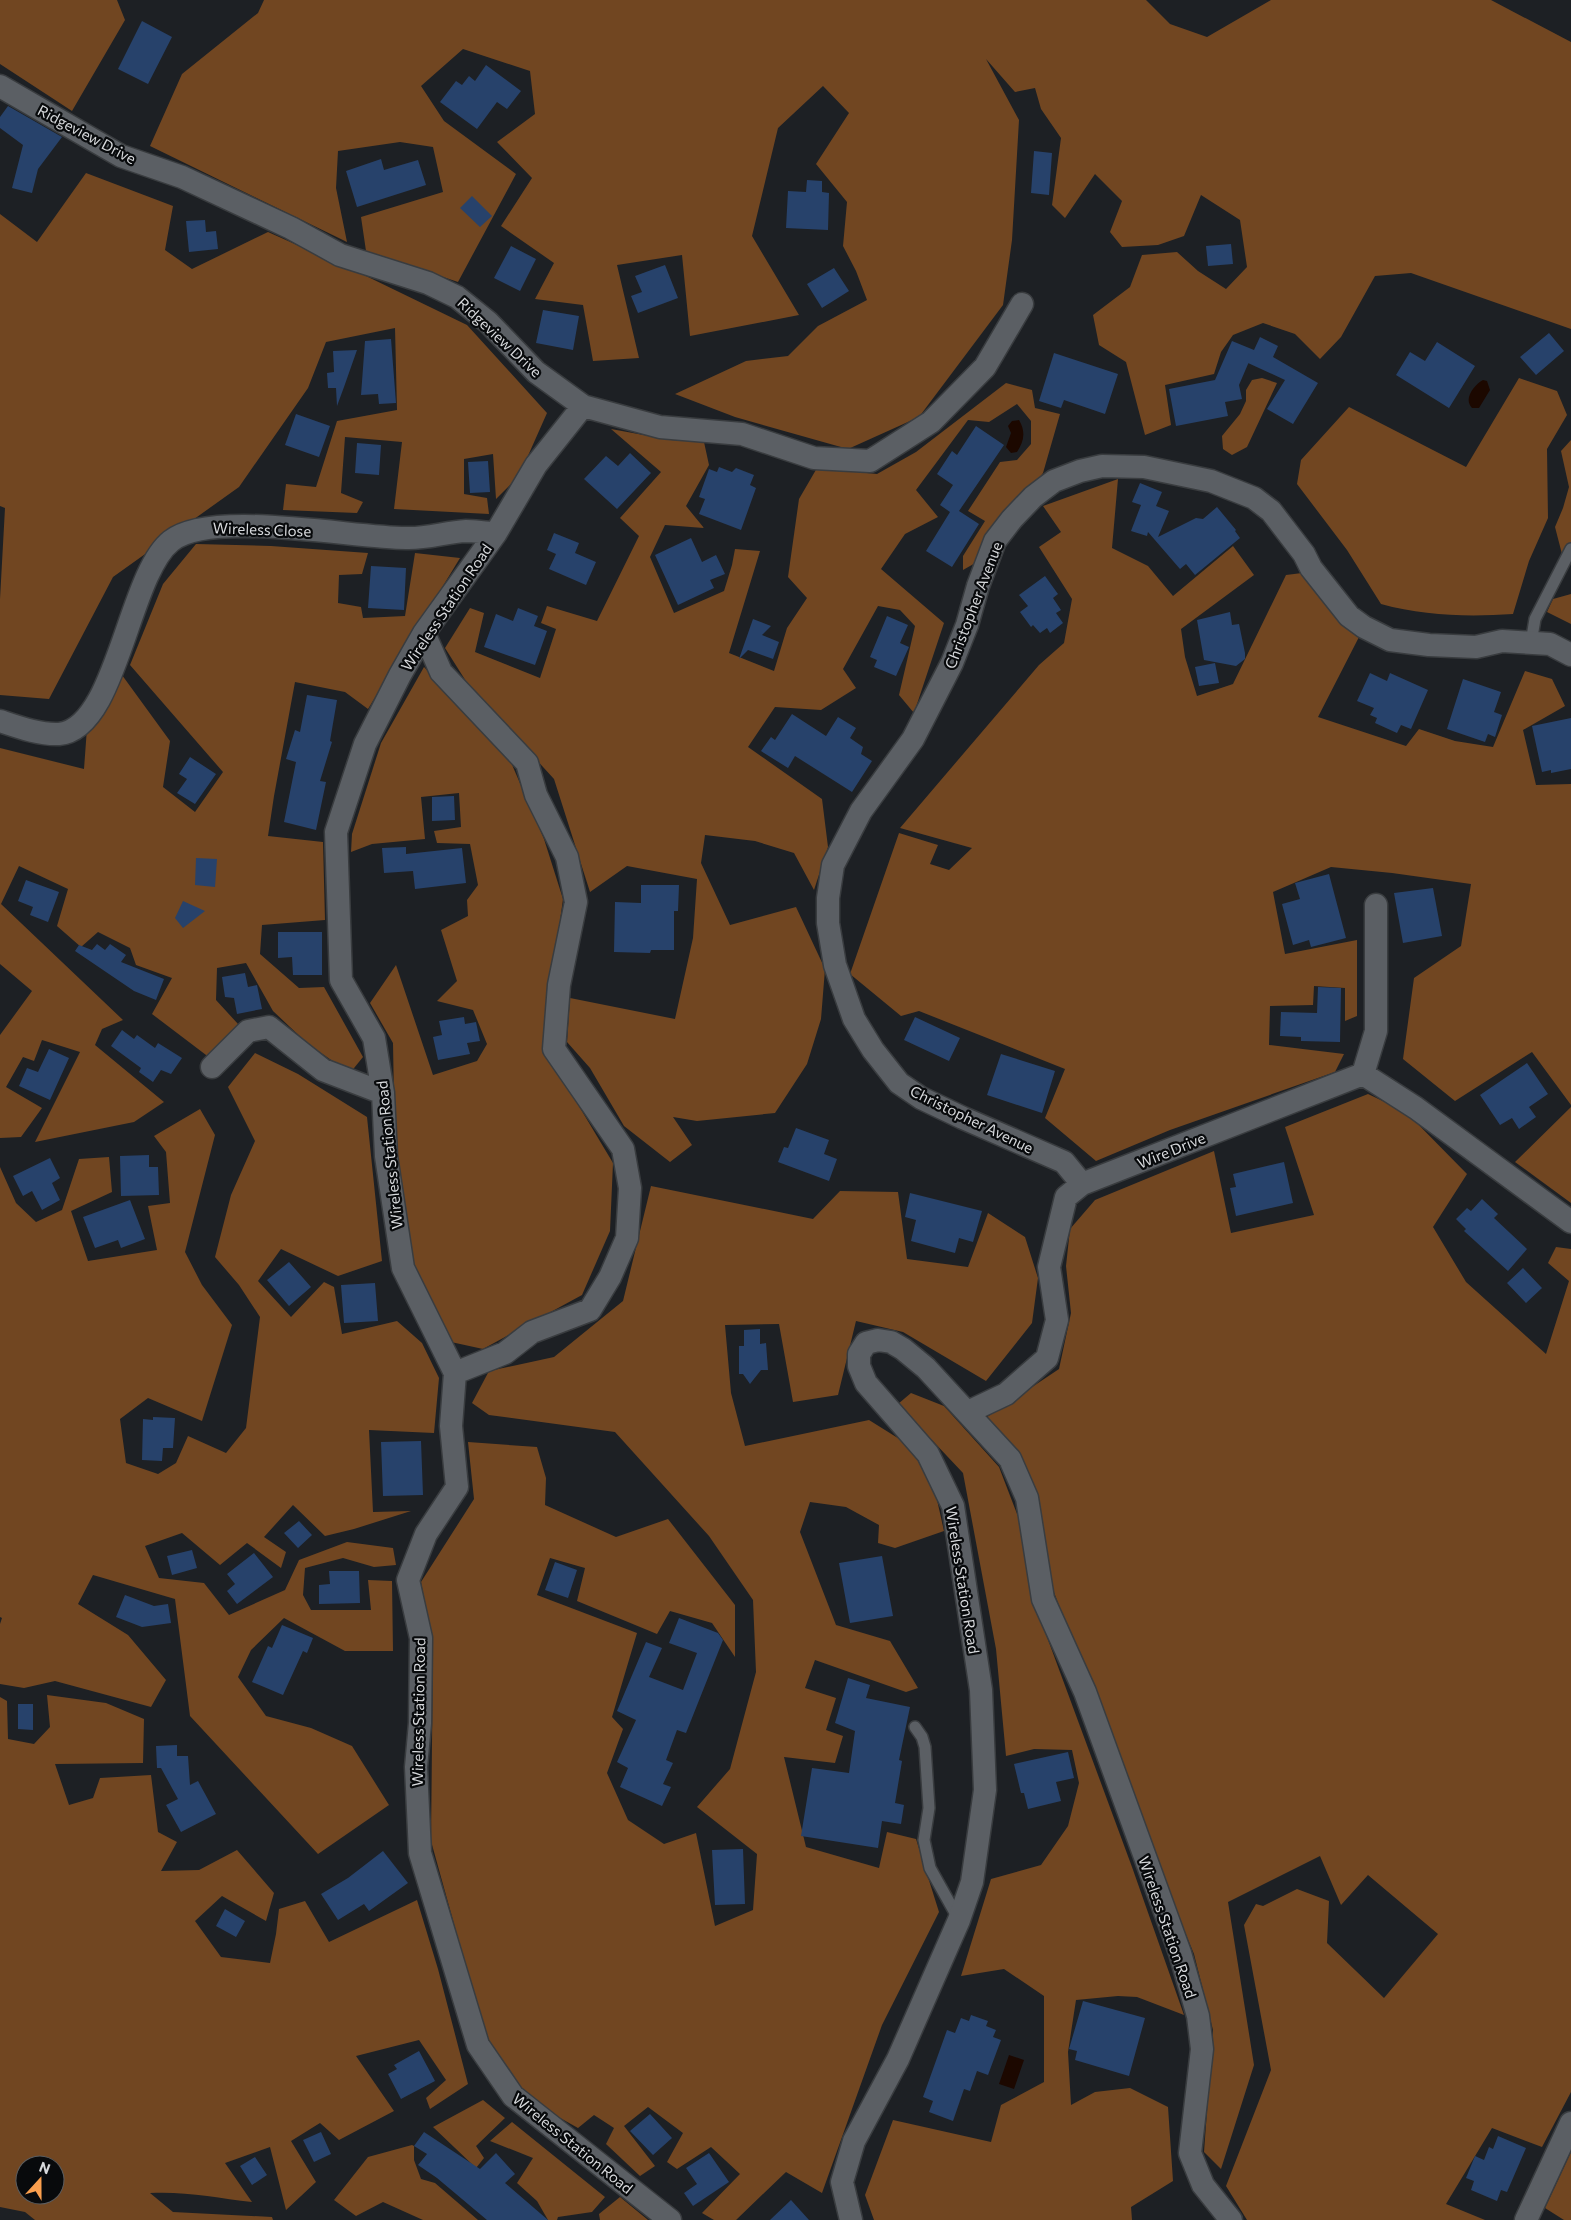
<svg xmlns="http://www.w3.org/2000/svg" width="1571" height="2220" font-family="Commissioner,sans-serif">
<rect width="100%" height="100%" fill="#1d2024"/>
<path fill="#714621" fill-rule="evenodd" d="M0 0H117L125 20 72 111 0 64Z
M264 0H1146L1170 24 1207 37 1271 0H1491L1571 42V329L1411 273 1375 276 1341 337 1320 359 1295 334 1263 323 1233 335 1221 352 1214 374 1165 385 1171 425 1145 435 1126 362 1099 345 1093 315 1130 287 1142 255 1177 252 1198 271 1226 289 1247 267 1240 220 1201 195 1184 236 1158 245 1122 247 1110 232 1122 201 1095 174 1065 218 1052 205 1061 138 1041 109 1035 88 1015 92 986 59 1019 120 1012 240 1003 305 919 417 848 449 735 417 675 394 746 361 788 356 818 326 867 300 856 271 843 246 847 202 816 164 849 113 823 86 778 128 752 236 799 315 690 336 682 255 617 265 639 358 593 361 583 305 535 299 554 263 501 226 532 178 497 142 535 114 530 71 463 49 421 86 444 121 516 174 458 282 366 251 361 217 443 192 433 147 400 142 338 151 336 188 347 242 150 146 182 74 258 13Z
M86 173 173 206 165 250 192 269 268 232 364 275 467 325 547 413 519 476 496 499 493 454 464 459V494L487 498 489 514 394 509 402 442 345 437 341 493 363 502 357 513 283 510 286 484 316 487 337 421 397 410 395 328 326 342 308 388 239 487 113 577 49 699 0 695V599L5 508 0 506V214L37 242Z
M1262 378 1277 383 1247 447 1232 455 1223 449 1222 436 1240 414 1246 401V390L1252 380Z
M1519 378 1557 391 1567 415 1547 449 1548 518 1529 561 1513 614C1469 617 1424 616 1381 604L1347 550 1297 484 1301 460 1349 407 1466 467Z
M1006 383 1032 390 1035 408 1060 414 1043 473 977 562 963 570V556L985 521 968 511 1000 462 1017 460 1031 444V421L1017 404 989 422 968 420 916 490 938 517 905 534 881 569 944 623 914 713 899 695 915 626 900 610 878 606 843 669 856 688 821 710 775 707 748 747 822 799 828 847 814 890 794 853 755 841 705 835 701 863 730 925 796 907 825 969 821 1019 807 1064 775 1113 697 1121 673 1117 692 1145 670 1162 624 1126 590 1068 567 1042 570 998 675 1019 693 938 697 879 627 866 590 892 554 779 469 686 445 648 470 608 484 613 475 652 540 678 556 629 541 623 547 606 597 621 639 536 620 518 661 472 611 429 671 440 704 442 709 465 686 506 704 528 665 525 650 557 674 613 724 591 732 565 735 549 760 551 729 653 774 671 787 628 807 598 788 577 799 499 817 468 877 474 916 452Z
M1571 440V562L1553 576 1563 558 1555 527 1563 508 1569 487 1561 451Z
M1118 479 1112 548 1148 566 1173 596 1233 546 1254 575 1181 629 1185 657 1197 696 1233 684 1286 575 1302 573 1359 637 1318 717 1406 746 1419 729 1455 741 1493 747 1525 671 1552 679 1565 706 1523 730 1536 785 1571 784V1105L1532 1052 1455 1101 1403 1059 1414 978 1461 946 1471 884 1392 873 1331 867 1273 892 1285 954 1357 940V1016L1345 1021V988L1314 986 1313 1005 1270 1006 1269 1045 1344 1054 1335 1072 1170 1130 1096 1161 1045 1118 1065 1069 919 1011 901 1016 850 974 899 833 938 845 930 864 949 870 972 848 900 828 1039 665 1064 643 1072 599 1039 547 1061 532 1043 506Z
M196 544 271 546 368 553 362 574 339 575 338 603 361 607 363 618 405 616 415 553 460 558 368 709 345 692 295 682 274 796 268 836 323 842 325 920 262 925 260 954 299 988 324 987 363 1057 350 1073 308 1044 273 1011 246 963 217 968 216 1000 238 1024 210 1058 152 1014 172 978 136 965 130 948 98 932 81 947 57 926 68 889 19 866 1 904 123 1020 102 1029 95 1045 164 1102 134 1122 35 1142 80 1052 42 1040 34 1061 23 1057 6 1087 42 1108 21 1137 0 1138V1035L32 991 0 964V748L84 769 87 728 122 675 170 741 163 787 195 812 223 772 130 665 163 584Z
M1571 594V624L1547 612 1553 599Z
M424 667 510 760 544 839 563 899 543 1046 613 1163 610 1231 582 1295 483 1349 451 1342 411 1260 395 1156 393 1043 370 1003 396 965 433 1075 477 1061 487 1044 473 1010 437 1001 457 981 441 930 468 916 467 900 478 885 470 844 437 843 434 831 461 827 459 793 421 797 425 839 372 844 351 852 352 834 381 743Z
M255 1053 298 1074 367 1117 382 1261 338 1276 281 1249 258 1281 291 1317 324 1282 334 1287 342 1334 397 1321 422 1343 439 1378 434 1433 369 1430 373 1512 411 1511 354 1529 325 1536 293 1505 264 1537 286 1552 281 1568 247 1543 220 1565 182 1533 145 1546 159 1578 204 1583 229 1615 285 1590 299 1560 347 1542 393 1548 396 1565 374 1567 343 1558 305 1568 303 1595 311 1610H371L368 1580 392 1581 393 1651H345L284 1618 251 1650 238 1677 266 1716 311 1728 352 1746 389 1805 318 1854 190 1716 175 1599 93 1575 78 1604 128 1635 166 1680 151 1707 55 1681 24 1688 0 1684V1624L2 1618 0 1617V1167L16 1203 36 1222 62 1210 79 1159 109 1157 112 1192 71 1211 88 1261 157 1250 148 1206 170 1203 166 1152 154 1136 200 1109 215 1135 185 1252 202 1285 232 1325 202 1421 148 1398 120 1419 126 1463 158 1474 176 1463 188 1436 226 1453 246 1428 260 1317 239 1285 215 1257 231 1195 255 1141 228 1087Z
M1368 1094 1406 1112 1467 1174 1433 1227 1466 1282 1546 1354 1569 1281 1548 1263 1556 1247 1571 1249V2092L1542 2147 1492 2128 1446 2204 1485 2220H1247L1226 2186 1271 2070 1244 1925 1256 1904 1263 1906 1297 1889 1329 1901 1327 1943 1384 1998 1438 1934 1368 1875 1341 1905 1320 1856 1228 1902 1254 2065 1221 2169 1204 2152 1213 2030 1194 1954 1152 1853 1052 1587 984 1419 1059 1369 1071 1313 1066 1266 1070 1229 1095 1200 1214 1151 1231 1233 1314 1215 1285 1127Z
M1571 1107V1203L1515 1162Z
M651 1186 813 1219 840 1191 898 1192 907 1259 968 1267 988 1213 1025 1237 1038 1278 1032 1323 986 1381 903 1332 856 1321 838 1395 793 1402 779 1324 725 1325 731 1393 745 1446 869 1420 901 1440 931 1473 944 1531 895 1548 878 1543 879 1525 846 1507 810 1502 800 1532 836 1625 890 1641 918 1688 906 1692 815 1660 805 1688 836 1698 826 1730 843 1736 835 1763 784 1757 806 1847 879 1868 887 1832 916 1839 939 1912 882 2025 822 2193 786 2172 736 2220H714L702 2213 740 2174 711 2147 677 2169 667 2162 683 2133 648 2107 624 2126 655 2166 640 2176 606 2144 614 2128 594 2115 578 2128 537 2105 493 2056 472 1989 431 1841 433 1646 421 1582 474 1499 468 1442 537 1447 546 1478 545 1505 616 1537 668 1519 735 1605V1657L712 1623 670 1611 657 1634 577 1601 585 1568 550 1558 537 1595 637 1633 612 1717 623 1729 607 1773 628 1820 664 1844 696 1833 715 1926 753 1910 757 1854 697 1807 730 1769 756 1672 753 1600 709 1536 615 1432 489 1415 472 1403 489 1371 554 1357 623 1301Z
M911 1393 944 1406 999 1467 1019 1519 1040 1618 1132 1867 1184 2015 1137 1997 1118 1996 1076 2000 1068 2052 1071 2105 1095 2092 1130 2088 1168 2107 1173 2181 1131 2207 1132 2220H874L865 2195 893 2120 991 2142 1001 2105 1044 2082V1996L1004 1969 961 1976 991 1879 1041 1865 1068 1826 1079 1783 1072 1750 1034 1749 1006 1756 996 1649 963 1473 898 1404Z
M47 1695 106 1703 144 1719 143 1763 55 1764 69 1805 93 1798 100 1778 151 1775 158 1832 177 1842 161 1871 199 1870 237 1850 274 1893 266 1921 222 1896 195 1921 221 1957 270 1963 276 1934 279 1909 305 1901 329 1942 417 1900 438 1969 468 2084 430 2109 426 2098 446 2080 419 2040 356 2056 394 2111 339 2140 320 2123 291 2141 316 2182 286 2210 270 2147 225 2163 252 2202C218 2198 184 2191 150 2193L173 2212 272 2217 273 2220H35L25 2212 0 2207V1697L7 1701 8 1739 34 1744 50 1727ZM25 2165H55V2195H25Z
M483 2100 505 2118 476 2146 484 2158 476 2168 433 2127Z
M512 2122 605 2197 592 2212 558 2217 557 2220H548L537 2201 517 2183 533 2158 490 2141Z
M412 2145 414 2146V2160L421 2179 435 2183 478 2220H423L383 2202 356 2216 334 2200 368 2157Z
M1571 2152V2220H1564L1545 2208Z
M620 2197 648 2220H600L599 2214Z"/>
<path fill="#1c0800" d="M1483 380 1487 381 1490 390 1479 408H1472C1463 399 1474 385 1483 380Z
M1019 420C1026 432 1024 441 1017 452L1011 453 1006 447 1011 433 1008 426 1012 421Z
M1009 2055 1024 2060 1014 2089 999 2084Z"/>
<path fill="#27426b" d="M142 21 172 37 148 84 118 69Z
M486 65 521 91 507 109 497 102 477 129 440 102 456 81 462 85 469 76 475 81Z
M8 106 62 137 38 169 32 193 12 188 23 145 0 128V117Z
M1034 151 1052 153 1049 195 1031 193Z
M381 159 384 170 418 160 426 185 357 207 346 171Z
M807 180 822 181V192L829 193 828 230 786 228 788 191 806 192Z
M472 196 492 216 480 227 460 208Z
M205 220 206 232 216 231 218 249 189 252 186 221Z
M1231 244 1233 264 1208 266 1206 246Z
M511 246 536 259 520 291 494 278Z
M665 265 678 298 638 313 631 296 642 292 635 276Z
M834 268 849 291 822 308 807 284Z
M543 310 579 316 573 350 536 343Z
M1549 333 1564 351 1536 375 1520 357Z
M1260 337 1278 346 1273 357 1318 383 1293 424 1267 409 1285 380 1248 363Z
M391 339 396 403 379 404 378 394 361 395 365 341Z
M1232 341 1254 350 1239 385 1242 399 1225 402 1228 416 1176 426 1169 389 1215 380Z
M1437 342 1475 366 1449 408 1396 375 1410 352 1425 361Z
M357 350 344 387 337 406 336 388H328L327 373 334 372 333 351Z
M1054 353 1118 374 1105 414 1064 400 1061 408 1039 401Z
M296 414 330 426 319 457 285 445Z
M976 426 1004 445 959 511 979 524 952 567 926 551 950 512 940 505 953 485 937 474 952 451 957 455Z
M357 443 381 445 379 475 355 473Z
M630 453 651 473 617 509 584 479 606 456 618 466Z
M488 461 490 492 470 493 468 462Z
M719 467 732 472 736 468 754 475 750 485 756 488 741 530 699 514 705 499 699 497 709 469 717 472Z
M1140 483 1162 492 1156 506 1169 511 1158 537 1196 518 1203 519 1217 507 1236 530 1235 531 1240 538 1195 575 1186 564 1180 569 1148 532 1147 536 1131 531 1141 505 1132 502Z
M554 533 579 543 575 553 596 562 586 585 549 569 556 554 547 550Z
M691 538 702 562 716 555 725 574 710 580 714 588 678 605 655 555Z
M371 566 406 568 404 610 368 608Z
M1045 576 1058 594 1053 598 1061 610 1056 613 1063 623 1050 633 1047 628 1040 633 1033 625 1031 627 1020 612 1028 606 1019 595Z
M518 608 538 616 534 626 547 631 535 665 484 647 496 614 513 621Z
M1230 612 1232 625 1239 624 1245 653V659L1236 666 1204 660 1197 620Z
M887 616 908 625 900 643 909 647 896 676 874 667 877 660 870 657Z
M753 619 771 626 762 635 779 642 773 659 748 650 739 659Z
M1215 663 1219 683 1199 686 1195 667Z
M1370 673 1387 681 1390 673 1428 690 1411 729 1401 725 1397 733 1375 723 1377 718 1370 715 1374 708 1357 701Z
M1463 679 1501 692 1494 712 1502 715 1495 737 1488 734 1485 742 1447 729Z
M307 695 337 700 330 741 332 742 320 781 326 782 316 830 284 822 296 762 286 759 295 730 300 732Z
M792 714 826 736 838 717 856 728 850 738 863 747 861 754 872 761 852 792 795 756 788 768 761 751 771 737 775 740Z
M1571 718V769L1551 773V770L1542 772 1532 726Z
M190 757 216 774 195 804 177 793 187 779 179 774Z
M454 796 455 820 432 821V797Z
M406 847V854L462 848 466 883 415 889 413 871 384 873 382 848Z
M196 858 217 859 215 887 195 885Z
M1329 874 1346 938 1311 947 1309 940 1293 945 1282 904 1300 899 1295 883Z
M26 880 59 892 48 922 30 915 33 907 18 901Z
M641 885H679L678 911H674V950H651L650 953 614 952 615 902 641 903Z
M1433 888 1442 936 1403 943 1394 893Z
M183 901 205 911 183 928 175 918Z
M278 932H322V975H293L292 957 278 958Z
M97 944 105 950 110 944 126 955 121 962 164 979 156 1000 134 991 75 951 79 945 92 950Z
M245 973 248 987 257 985 262 1009 237 1014 234 998 225 997 222 977Z
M1318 987 1341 988 1340 1042 1301 1041V1037L1280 1036 1281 1012 1317 1013Z
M464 1017 465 1024 476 1022 480 1041 467 1043 470 1054 438 1060 433 1037 442 1035 439 1021Z
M915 1017 960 1038 949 1061 904 1040Z
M122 1030 134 1039 137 1035 155 1048 158 1043 182 1058 171 1074 161 1070 153 1082 139 1072 141 1068 111 1046Z
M49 1049 69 1058 50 1100 19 1086 27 1068 38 1072Z
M1001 1054 1055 1071 1042 1113 987 1095Z
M1527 1063 1548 1094 1529 1107 1536 1117 1519 1129 1512 1118 1500 1125 1480 1095Z
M796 1128 829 1140 824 1154 837 1159 829 1181 778 1162 784 1147 788 1148Z
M149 1155V1167H158L159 1195 121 1196 120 1156Z
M50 1158 60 1178 52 1183 60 1200 42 1210 32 1191 23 1196 13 1176Z
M1284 1162 1293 1203 1236 1216 1230 1188 1236 1187 1233 1174Z
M910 1193 982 1211 973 1242 959 1238 955 1253 911 1241 916 1220 905 1217Z
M1482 1199 1498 1214 1494 1218 1527 1249 1508 1271 1464 1231 1466 1229 1456 1219 1467 1208 1471 1211Z
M130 1200 145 1239 121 1248 118 1240 95 1248 83 1217Z
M289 1262 311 1287 289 1306 267 1280Z
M1523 1268 1542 1288 1526 1303 1507 1283Z
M375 1283 378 1321 344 1323 341 1285Z
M760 1329V1344L766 1343 768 1370H761L750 1384 743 1374H739V1346H744V1330Z
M153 1417 175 1418 173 1448H163L162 1461 142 1460 143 1419 153 1420Z
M421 1441 423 1495 383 1496 381 1442Z
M299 1521 312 1535 298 1548 284 1533Z
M192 1550 197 1568 172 1575 167 1556Z
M254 1553 273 1577 237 1604 227 1591 235 1584 227 1574Z
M882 1556 893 1616 850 1623 839 1563Z
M555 1562 577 1570 568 1598 545 1590Z
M329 1571H359L360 1603 319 1604V1585L330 1584Z
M125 1595 154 1606 168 1604 171 1623 142 1627 116 1617Z
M679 1618 718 1633 723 1640 686 1733 677 1730 666 1760 673 1763 663 1784 671 1787 662 1806 620 1787 628 1768 617 1762 636 1720 617 1711 646 1642 662 1648 649 1677 683 1690 697 1653 669 1643Z
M282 1625 313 1638 307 1653 303 1651 283 1695 252 1682 268 1646 272 1648Z
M848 1678 870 1685 866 1698 910 1707 899 1760 902 1761 895 1803 904 1805 901 1824 882 1821 878 1848 801 1836 812 1768 849 1773 855 1731 835 1723Z
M18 1704H33V1730L18 1729Z
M177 1745V1756H188L190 1785 198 1781 216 1814 181 1832 166 1805 178 1799 161 1768H157L156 1746Z
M1068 1752 1074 1778 1056 1782 1061 1801 1028 1809 1024 1793H1021L1014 1764Z
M743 1849 745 1904 715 1905 712 1850Z
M383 1851 408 1883 369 1911 364 1904 338 1920 321 1894 348 1878Z
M225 1909 245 1921 236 1937 216 1926Z
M1083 2001 1145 2018 1129 2076 1075 2060 1077 2051 1069 2049Z
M971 2015 988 2021 986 2026 996 2030 993 2037 1001 2040 988 2075 977 2071 970 2091 964 2089 953 2121 929 2112 933 2101 923 2097 947 2030 955 2033 961 2018 969 2021Z
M419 2051 435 2081 401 2099 388 2074 397 2069 394 2065Z
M650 2114 672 2138 653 2155 630 2131Z
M321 2132 331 2154 314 2162 303 2140Z
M424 2132 480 2169 496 2153 515 2174 505 2183 548 2220H487L437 2178 418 2165 427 2154 414 2146Z
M1498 2136 1526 2148 1507 2192 1501 2190 1497 2201 1471 2190 1474 2181 1466 2178 1475 2156 1484 2160 1489 2147 1493 2149Z
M709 2153 729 2182 693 2206 684 2193 697 2184 686 2168Z
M255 2157 267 2175 252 2185 240 2166Z
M791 2200 809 2220H770Z"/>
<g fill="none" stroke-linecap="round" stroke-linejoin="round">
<g stroke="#393c3f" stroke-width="14">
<path id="lane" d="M1531 643 1535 619 1571 549
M915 1727 922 1737 925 1747 929 1808 924 1840 930 1868 958 1918"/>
</g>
<g stroke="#393c3f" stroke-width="25">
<path id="street" d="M0 86 121 156 182 177 291 228 340 255 428 283 457 297 488 322 536 372 583 406 660 427 742 434 814 458 870 461 931 422 985 367 1022 304
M583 406 536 465 496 533 424 633 400 675 365 744 336 832 341 980 374 1038 383 1093 386 1156 403 1268 455 1373 451 1426 457 1487 426 1534 408 1580 421 1638 420 1723 416 1767 420 1853 478 2045 513 2096 670 2220
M424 633 441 672 527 763 536 795 567 857 576 902 559 985 554 1049 623 1149 630 1188 627 1238 610 1277 590 1310 532 1332 505 1353 455 1373
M0 721C18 727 40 735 59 734 117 729 128 575 171 541 210 509 353 538 406 538 426 539 446 532 466 531 475 531 486 533 496 533
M212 1067 248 1031 269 1027 323 1070 383 1093
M1363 1074 1416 1108 1571 1222
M1082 1184 1064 1162 963 1118 921 1098 899 1083 873 1050 854 1019 835 965 828 923V898L833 865 861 811 913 739 952 663 967 625 978 586 995 541 1012 519 1033 497 1054 481 1080 471 1102 466 1144 467 1211 481 1254 498 1271 511 1304 554 1311 568 1349 616 1364 627 1390 640 1429 645 1476 647 1502 641 1550 644 1571 655
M968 1412 1006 1394 1047 1358 1057 1320 1049 1267 1066 1197 1082 1184 1363 1074 1376 1031V905
M851 2220 842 2182 854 2141 898 2059 959 1920 972 1882 985 1790 981 1690 953 1506 928 1454 866 1383 859 1366V1354L866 1343 878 1340 891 1342 903 1349 926 1368 1010 1459 1027 1498 1043 1599 1085 1692 1180 1953 1198 2016 1202 2049 1190 2153 1203 2185 1231 2220
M1526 2220 1571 2123"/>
</g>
<use href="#lane" stroke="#5b5f64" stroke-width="11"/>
<use href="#street" stroke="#5b5f64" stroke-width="22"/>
</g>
<g text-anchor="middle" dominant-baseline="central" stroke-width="4.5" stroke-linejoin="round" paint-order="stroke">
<g font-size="15" fill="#d7d9dc" stroke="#080a0c">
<text transform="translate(87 134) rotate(28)">Ridgeview Drive</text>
<text transform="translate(500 337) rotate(43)">Ridgeview Drive</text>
<text transform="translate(262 529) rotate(2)">Wireless Close</text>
<text transform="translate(973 605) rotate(-69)">Christopher Avenue</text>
<text transform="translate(446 607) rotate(-56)">Wireless Station Road</text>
<text transform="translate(972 1119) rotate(26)">Christopher Avenue</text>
<text transform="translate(1171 1150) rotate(-22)">Wire Drive</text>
<text transform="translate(389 1155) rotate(-96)">Wireless Station Road</text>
<text transform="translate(963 1580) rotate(81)">Wireless Station Road</text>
<text transform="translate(418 1712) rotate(-89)">Wireless Station Road</text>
<text transform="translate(1168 1927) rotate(71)">Wireless Station Road</text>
<text transform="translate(573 2143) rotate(39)">Wireless Station Road</text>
</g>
</g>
<g transform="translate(40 2180) rotate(21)"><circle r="24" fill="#080a0c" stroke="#5b5d5f"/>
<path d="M0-4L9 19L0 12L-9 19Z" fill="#fa9f4e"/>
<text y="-8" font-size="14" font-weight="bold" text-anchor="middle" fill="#d7d9dc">N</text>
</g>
</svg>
